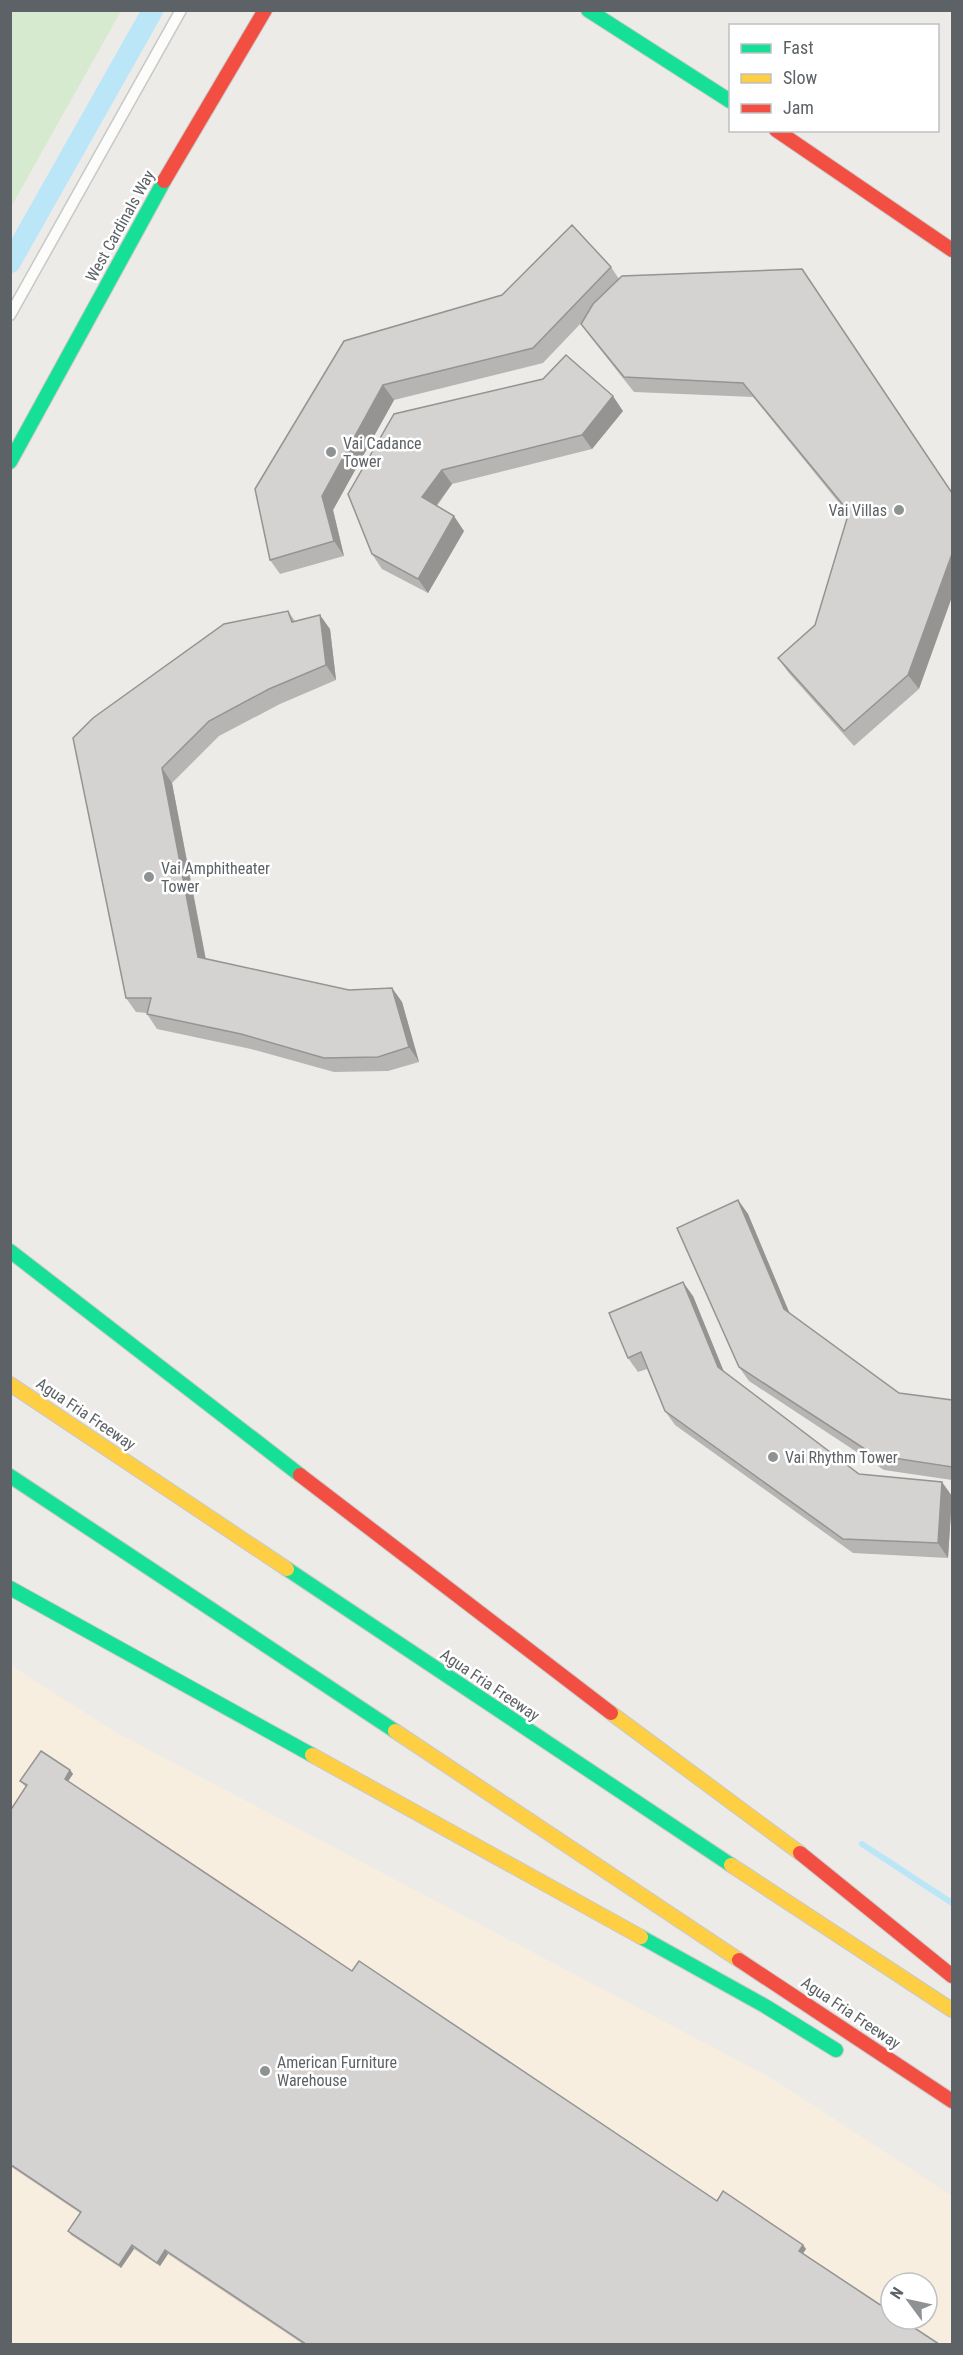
<svg xmlns="http://www.w3.org/2000/svg" width="963" height="2355" font-family="'Roboto Condensed',sans-serif">
<rect width="100%" height="100%" fill="#edebe7"/>
<path fill="#f7eee0" fill-rule="evenodd" d="M10 1665 115 1732 773 2079 952 2196V2344H11ZM891 2283H927V2319H891Z"/>
<path fill="#d6ead0" d="M11 10 121 11 11 207 10 11Z"/>
<g fill="none" stroke-linecap="round" stroke-linejoin="round">
<path stroke="#bbe6f8" stroke-width="6" d="M862 1844 952 1903"/>
<path stroke="#bbe6f8" stroke-width="21" d="M10 263 153 10"/>
<g stroke="#c8c8c8" stroke-width="13">
<path id="lane" d="M10 315 181 10"/>
</g>
<g stroke="#c9c9c9" stroke-width="16">
<path id="fast" d="M588 10 730 101
M10 462 164 181
M10 1251 300 1475
M10 1476 395 1731
M287 1569 731 1865
M10 1588 312 1755
M641 1937 765 2006 836 2050"/>
</g>
<g stroke="#c9c9c9" stroke-width="16">
<path id="slow" d="M10 1384 287 1569
M611 1713 800 1853
M395 1731 739 1960
M312 1755 641 1937
M731 1865 952 2010"/>
</g>
<g stroke="#c9c9c9" stroke-width="16">
<path id="jam" d="M776 130 952 250
M164 181 265 10
M300 1475 611 1713
M800 1853 952 1976
M739 1960 952 2101"/>
</g>
<use href="#lane" stroke="#fcfcfb" stroke-width="10"/>
<use href="#fast" stroke="#16e098" stroke-width="14"/>
<use href="#slow" stroke="#ffcf43" stroke-width="14"/>
<use href="#jam" stroke="#f24e42" stroke-width="14"/>
</g>
<path fill="#b7b5b4" d="M611 267 619 279 802 269 919 689 854 746 788 672 778 658 815 625 848 514 753 397 634 392 592 339 581 324 584 320 543 363 394 400 333 510 344 556 280 574 270 560 344 341Z
M623 411 592 449 452 484 437 506 464 531 428 593 382 569 372 554 348 494Z
M288 611 295 621 330 629 336 680 280 704 219 736 172 783 206 959 349 990 392 988 402 1002 419 1062 388 1071 334 1072 251 1049 157 1029 147 1014V1013L136 1012 126 998 73 738Z
M738 1200 748 1214 790 1314 899 1393 952 1400V1480L884 1470 749 1381 739 1367Z
M693 1296 724 1372 859 1474 952 1496 948 1558 853 1553 675 1425 665 1411 647 1369 638 1372 628 1358Z
M70 1770 73 1774 68 1781 352 1971 717 2201 803 2245 806 2249 803 2253 939 2344H303L168 2254 160 2266 134 2249 121 2268 71 2235 68 2231 80 2213 10 2166V1811L26 1787 20 1781Z"/>
<path fill="#959492" d="M383 385 394 400 333 510 344 556 334 541 322 496Z
M613 396 623 411 592 449 582 435Z
M442 470 452 484 432 511 422 497Z
M454 516 464 531 428 593 418 579Z
M952 554V597L919 689 908 675Z
M320 615 330 629 336 680 326 665Z
M162 768 172 783 208 972 198 957Z
M392 988 402 1002 419 1062 409 1047Z
M738 1200 748 1214 794 1324 784 1309Z
M683 1282 693 1296 728 1382 718 1367Z
M942 1482 952 1496 948 1558 938 1543Z
M70 1770 73 1774 67 1783 65 1779Z
M132 2245 134 2249 121 2268 119 2265Z
M803 2245 806 2249 802 2255 799 2251Z
M165 2250 168 2254 160 2266 157 2263Z"/>
<path fill="#d5d3d1" stroke="#959492" stroke-width="1.5" d="M572 225 611 267 533 348 383 385 322 496 334 541 270 560 255 489 344 341 502 295Z
M802 269 952 493V554L908 675 844 731 778 658 815 625 849 512 743 383 624 377 581 324 593 304 622 276Z
M566 355 613 396 582 435 442 470 422 497 454 516 418 579 372 554 348 494 394 414 543 379Z
M288 611 292 622 320 615 326 665 269 689 209 721 162 768 198 957 349 990 392 988 409 1047 378 1057 324 1058 241 1034 147 1014 151 998H126L73 738 93 718 224 624Z
M738 1200 784 1309 899 1393 952 1400V1467L874 1455 739 1367 677 1228Z
M683 1282 718 1367 859 1474 942 1482 938 1543 843 1539 665 1411 641 1352 628 1358 609 1313Z
M41 1751 70 1770 65 1779 352 1971 359 1961 717 2201 723 2191 803 2245 799 2251 891 2312V2319H901L939 2344H306L165 2250 157 2263 132 2245 119 2265 68 2231 81 2212 10 2164V1811L27 1785 20 1781Z"/>
<g fill="#8f9293" stroke="#fff" stroke-width="2">
<circle cx="331" cy="452" r="6"/>
<circle cx="899" cy="510" r="6"/>
<circle cx="149" cy="877" r="6"/>
<circle cx="773" cy="1457" r="6"/>
<circle cx="265" cy="2071" r="6"/>
</g>
<g text-anchor="middle" dominant-baseline="central" stroke-width="5" stroke-linejoin="round" paint-order="stroke">
<g font-size="16" fill="#5c6266" stroke="#fff">
<text transform="translate(120 226) rotate(-61)">West Cardinals Way</text>
<text transform="translate(86 1414) rotate(34)">Agua Fria Freeway</text>
<text transform="translate(490 1685) rotate(34)">Agua Fria Freeway</text>
<text transform="translate(851 2013) rotate(34)">Agua Fria Freeway</text>
</g>
<g font-size="16" fill="#5c6266" stroke="#fff" text-anchor="start">
<text x="343" y="443">Vai Cadance<tspan x="343" dy="18">Tower</tspan></text>
<text x="887" y="510" text-anchor="end">Vai Villas</text>
<text x="161" y="868">Vai Amphitheater<tspan x="161" dy="18">Tower</tspan></text>
<text x="785" y="1457">Vai Rhythm Tower</text>
<text x="277" y="2062">American Furniture<tspan x="277" dy="18">Warehouse</tspan></text>
</g>
</g>
<rect width="963" height="2355" fill="none" stroke="#5c6266" stroke-width="24"/>
<rect x="729" y="24" width="210" height="108" fill="#ffffff" stroke="#bec0c2" stroke-width="1.5"/>
<rect x="741" y="44" width="30" height="9" fill="#16e098" stroke="#bec0c2" stroke-width="1.5"/>
<text x="783" y="54" font-size="18" fill="#5c6266">Fast</text>
<rect x="741" y="74" width="30" height="9" fill="#ffcf43" stroke="#bec0c2" stroke-width="1.5"/>
<text x="783" y="84" font-size="18" fill="#5c6266">Slow</text>
<rect x="741" y="104" width="30" height="9" fill="#f24e42" stroke="#bec0c2" stroke-width="1.5"/>
<text x="783" y="114" font-size="18" fill="#5c6266">Jam</text>
<g transform="translate(909 2301) rotate(303)"><circle r="28" fill="#ffffff" stroke="#bec0c2" stroke-width="1.5"/>
<path d="M0-4.5L10 22L0 15L-10 22Z" fill="#8f9293"/>
<text y="-9" font-size="16" font-weight="bold" text-anchor="middle" fill="#5c6266">N</text>
</g>
</svg>
